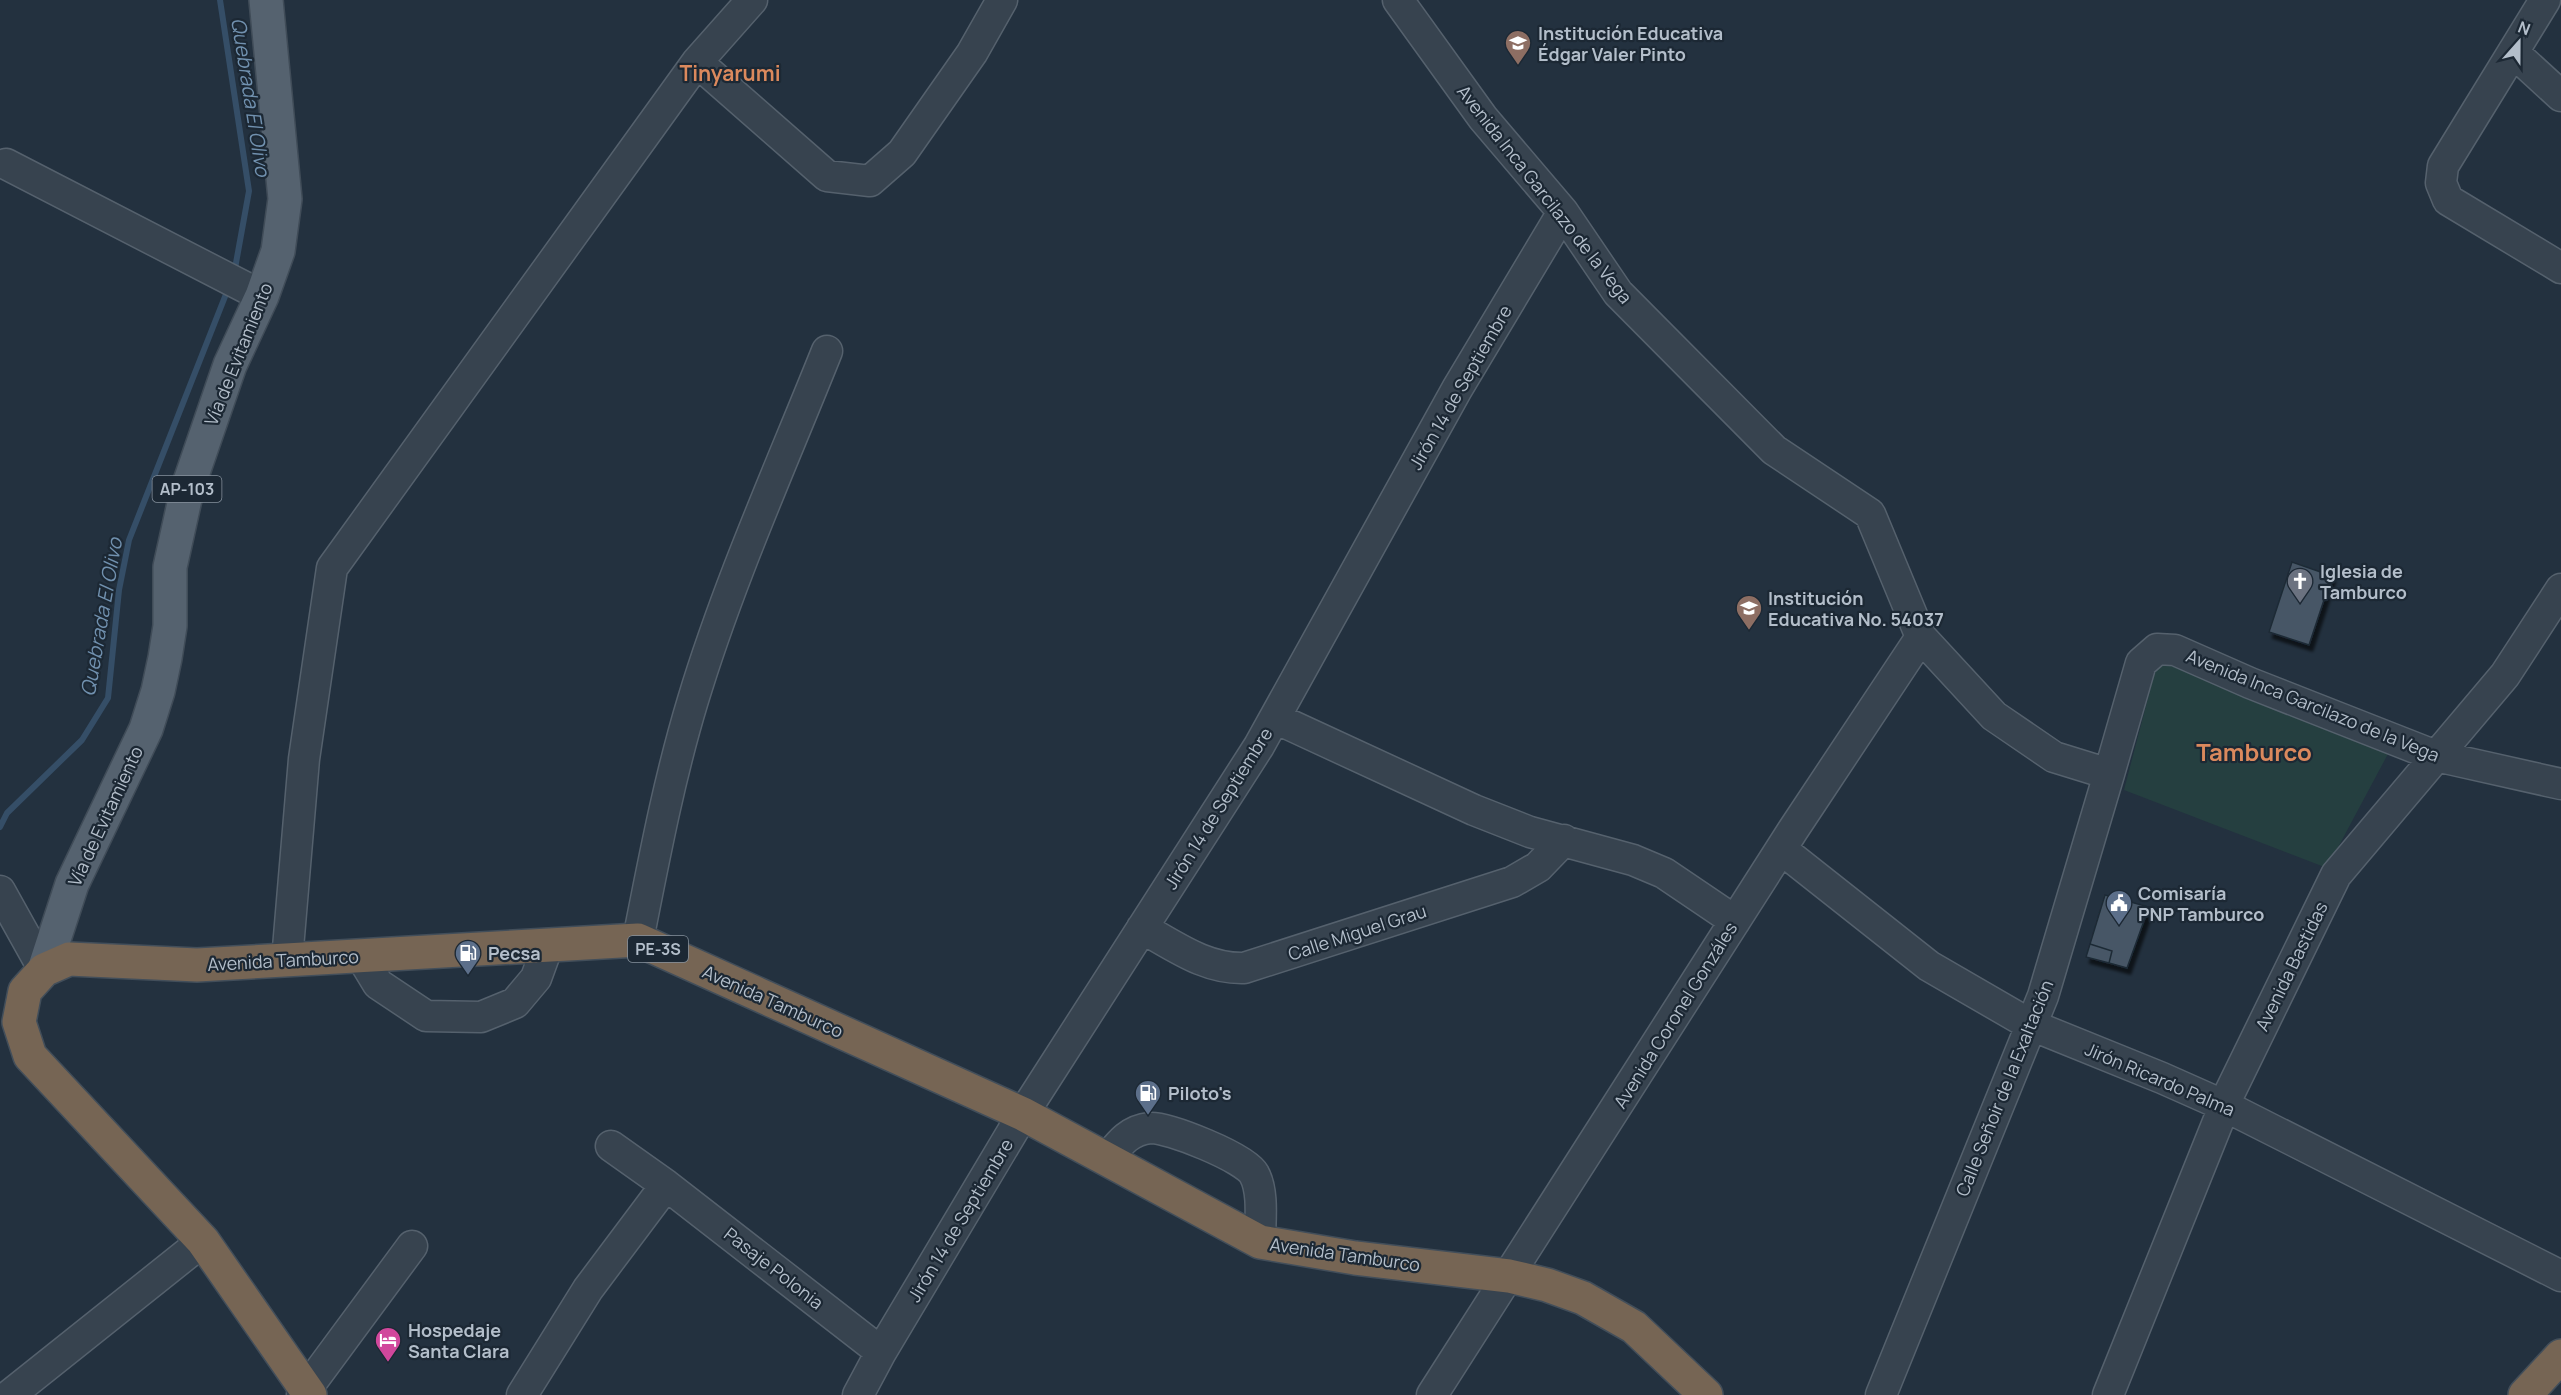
<svg xmlns="http://www.w3.org/2000/svg" width="2561" height="1395" font-family="Manrope,sans-serif">
<defs>
<filter id="shadow"><feDropShadow dx="3.5" dy="6" stdDeviation="1.5" flood-color="#0009"/></filter>
</defs>
<rect width="100%" height="100%" fill="#23313f"/>
<path fill="#253f40" d="M2158 660 2258 703 2389 752 2327 868 2124 790Z"/>
<g fill="none" stroke-linecap="round" stroke-linejoin="round">
<path stroke="#354e67" stroke-width="6" d="M220 0 249 191 234 274
M0 827 7 813 82 740 108 698 119 590 129 540 228 289"/>
</g>
<path fill="#465766" stroke="#1e2a36" stroke-width="1.5" filter="url(#shadow)" d="M2292 562 2332 576 2309 645 2269 632Z
M2105 895 2149 907 2127 968 2109 963 2112 951 2090 944Z
M2090 944 2112 951 2109 963 2086 957Z"/>
<g fill="none" stroke-linecap="round" stroke-linejoin="round">
<g stroke="#55616d" stroke-width="33">
<path id="minor" d="M1398 0 1483 118 1563 212 1618 293 1774 450 1870 514 1921 637 1994 716 2054 757 2109 774 2141 663 2157 649 2175 650 2250 683 2436 756 2561 784
M2545 0 2443 166 2441 183 2448 200 2561 268
M2513 52 2561 96
M697 62 827 176 870 181 902 153 972 53 1002 0
M6 164 262 296
M1275 718 1474 810 1530 832 1633 860 1664 873 1735 921
M1781 849 1929 966 2031 1025 2162 1078 2225 1106 2561 1276
M0 891 44 970
M1142 928C1175 946 1205 969 1244 968L1512 882 1538 867 1564 840
M638 940C654 859 669 779 693 700 729 581 781 466 827 351
M361 956 378 984 426 1016 481 1017 515 1003 536 978 548 945
M287 960 304 759 332 568 697 62 752 0
M611 1146 666 1185 881 1352
M1107 1159C1119 1144 1129 1130 1150 1128 1168 1127 1246 1158 1254 1174 1264 1192 1260 1222 1260 1242
M10 1395 203 1241
M302 1395 412 1246
M522 1395 588 1289 666 1185
M858 1395 881 1352 1023 1114 1259 746 1457 389 1563 212
M1432 1395 1793 830 1921 637
M1881 1395 2043 996 2109 774
M2108 1395 2230 1092 2336 875 2505 675 2561 589"/>
</g>
<g stroke="#404c58" stroke-width="36">
<path id="major" d="M44 970 72 884 146 729 158 691 165 658 170 626V567L187 490 230 365 262 296 278 251 285 199 266 0"/>
</g>
<g stroke="#424e5a" stroke-width="36">
<path id="highway" d="M310 1395 203 1241 30 1056 19 1022 25 991 44 970 69 959 197 965 638 940 1023 1114 1260 1242 1355 1258 1509 1276 1547 1285 1583 1298 1634 1327 1706 1395
M2525 1395 2561 1356"/>
</g>
<use href="#minor" stroke="#37434f" stroke-width="30"/>
<use href="#major" stroke="#55626f" stroke-width="33"/>
<use href="#highway" stroke="#766554" stroke-width="33"/>
</g>
<defs>
<g id="school-pin" transform="scale(1.35)"><path d="M0 17L-7.5 6A9.5 9.5 0 1 1 7.5 6Z" fill="#8d6e63" stroke="#1c2834"/><path d="M0-5L7-2L0 1L-7-2ZM-4 1L0 2.5L4 1V4Q0 6-4 4Z" fill="#fff"/></g>
<g id="church-pin" transform="scale(1.35)"><path d="M0 17L-7.5 6A9.5 9.5 0 1 1 7.5 6Z" fill="#6b7280" stroke="#1c2834"/><path d="M-1.2-6h2.4v3.5h3.3v2.4h-3.3V6h-2.4V-.1h-3.3v-2.4h3.3Z" fill="#fff"/></g>
<g id="civic-pin" transform="scale(1.35)"><path d="M0 17L-7.5 6A9.5 9.5 0 1 1 7.5 6Z" fill="#5c6f8a" stroke="#1c2834"/><path d="M-.6-6.5H3V-4.5H.6V-3L4-1V1h2V6H-6V1h2V-1L-.6-3ZM-1.2 2.5V6h2.4V2.5Z" fill="#fff"/></g>
<g id="fuel-pin" transform="scale(1.35)"><path d="M0 17L-7.5 6A9.5 9.5 0 1 1 7.5 6Z" fill="#5c6f8a" stroke="#1c2834"/><path d="M-5.5-6h7V0h2V4h1.3V-2.5L3-4.5l.8-.8L6-3V5H2.5V1h-1V6h-7ZM-4.2-4.7v3.2H.2V-4.7Z" fill="#fff"/></g>
<g id="hotel-pin" transform="scale(1.35)"><path d="M0 17L-7.5 6A9.5 9.5 0 1 1 7.5 6Z" fill="#d1479c" stroke="#1c2834"/><path d="M-6-4.5h1.5V1H6V5H4.5V3h-9V5H-6ZM-4 0a1.8 1.8 0 1 1 3.6 0ZM.5 0V-2.5h3Q6-2.5 6 0Z" fill="#fff"/></g>
</defs>
<g fill-rule="evenodd">
<use href="#school-pin" x="1518" y="43"/>
<use href="#church-pin" x="2300" y="581"/>
<use href="#school-pin" x="1749" y="608"/>
<use href="#civic-pin" x="2119" y="903"/>
<use href="#fuel-pin" x="468" y="953"/>
<use href="#fuel-pin" x="1148" y="1093"/>
<use href="#hotel-pin" x="388" y="1340"/>
</g>
<g text-anchor="middle" dominant-baseline="central" stroke-width="4.5" stroke-linejoin="round" paint-order="stroke">
<g fill="#1c2834" stroke="#86919d" stroke-width="1.5">
<rect x="152.5" y="476" width="69" height="26" rx="4.5"/>
<rect x="628" y="936" width="60" height="26" rx="4.5"/>
</g>
<g font-size="16" font-weight="bold" fill="#b3beca">
<text x="187" y="489">AP-103</text>
<text x="658" y="949">PE-3S</text>
</g>
<g font-size="18" font-weight="bold" fill="#b3beca" stroke="#1c2834" text-anchor="start">
<text x="1538" y="33">Institución Educativa<tspan x="1538" dy="21">Édgar Valer Pinto</tspan></text>
<text x="2320" y="571">Iglesia de<tspan x="2320" dy="21">Tamburco</tspan></text>
<text x="1768" y="598">Institución<tspan x="1768" dy="21">Educativa No. 54037</tspan></text>
<text x="2138" y="893">Comisaría<tspan x="2138" dy="21">PNP Tamburco</tspan></text>
<text x="488" y="953">Pecsa</text>
<text x="1168" y="1093">Piloto's</text>
<text x="408" y="1330">Hospedaje<tspan x="408" dy="21">Santa Clara</tspan></text>
</g>
<g font-size="18" fill="#b3beca" stroke="#1c2834">
<text transform="translate(1545 194) rotate(52)">Avenida Inca Garcilazo de la Vega</text>
<text transform="translate(238 354) rotate(-68)">Vía de Evitamiento</text>
<text transform="translate(1460 387) rotate(-60)">Jirón 14 de Septiembre</text>
<text transform="translate(2313 705) rotate(22)">Avenida Inca Garcilazo de la Vega</text>
<text transform="translate(1218 808) rotate(-58)">Jirón 14 de Septiembre</text>
<text transform="translate(105 816) rotate(-65)">Vía de Evitamiento</text>
<text transform="translate(1357 932) rotate(-18)">Calle Miguel Grau</text>
<text transform="translate(283 960) rotate(-3)">Avenida Tamburco</text>
<text transform="translate(2291 966) rotate(-64)">Avenida Bastidas</text>
<text transform="translate(773 1001) rotate(24)">Avenida Tamburco</text>
<text transform="translate(1675 1015) rotate(-58)">Avenida Coronel Gonzáles</text>
<text transform="translate(2160 1079) rotate(23)">Jirón Ricardo Palma</text>
<text transform="translate(2004 1088) rotate(-68)">Calle Señoir de la Exaltación</text>
<text transform="translate(960 1220) rotate(-59)">Jirón 14 de Septiembre</text>
<text transform="translate(1345 1254) rotate(8)">Avenida Tamburco</text>
<text transform="translate(774 1268) rotate(38)">Pasaje Polonia</text>
</g>
<g font-size="20" font-style="italic" fill="#7191af" stroke="#1c2834">
<text transform="translate(251 97) rotate(81)">Quebrada El Olivo</text>
<text transform="translate(101 617) rotate(-80)">Quebrada El Olivo</text>
</g>
<g font-size="21" font-weight="bold" fill="#db895d" stroke="#1c2834">
<text x="730" y="73">Tinyarumi</text>
</g>
<g font-size="24" font-weight="bold" fill="#db895d" stroke="#1c2834">
<text x="2254" y="751">Tamburco</text>
</g>
</g>
<g transform="translate(2519 42) rotate(21)" stroke="#1c2834" stroke-width="4.5" paint-order="stroke">
<path d="M0-4.5L10 22L0 15L-10 22Z" fill="#b3beca"/>
<text y="-9" font-size="16" font-weight="bold" text-anchor="middle" fill="#b3beca">N</text>
</g>
</svg>
